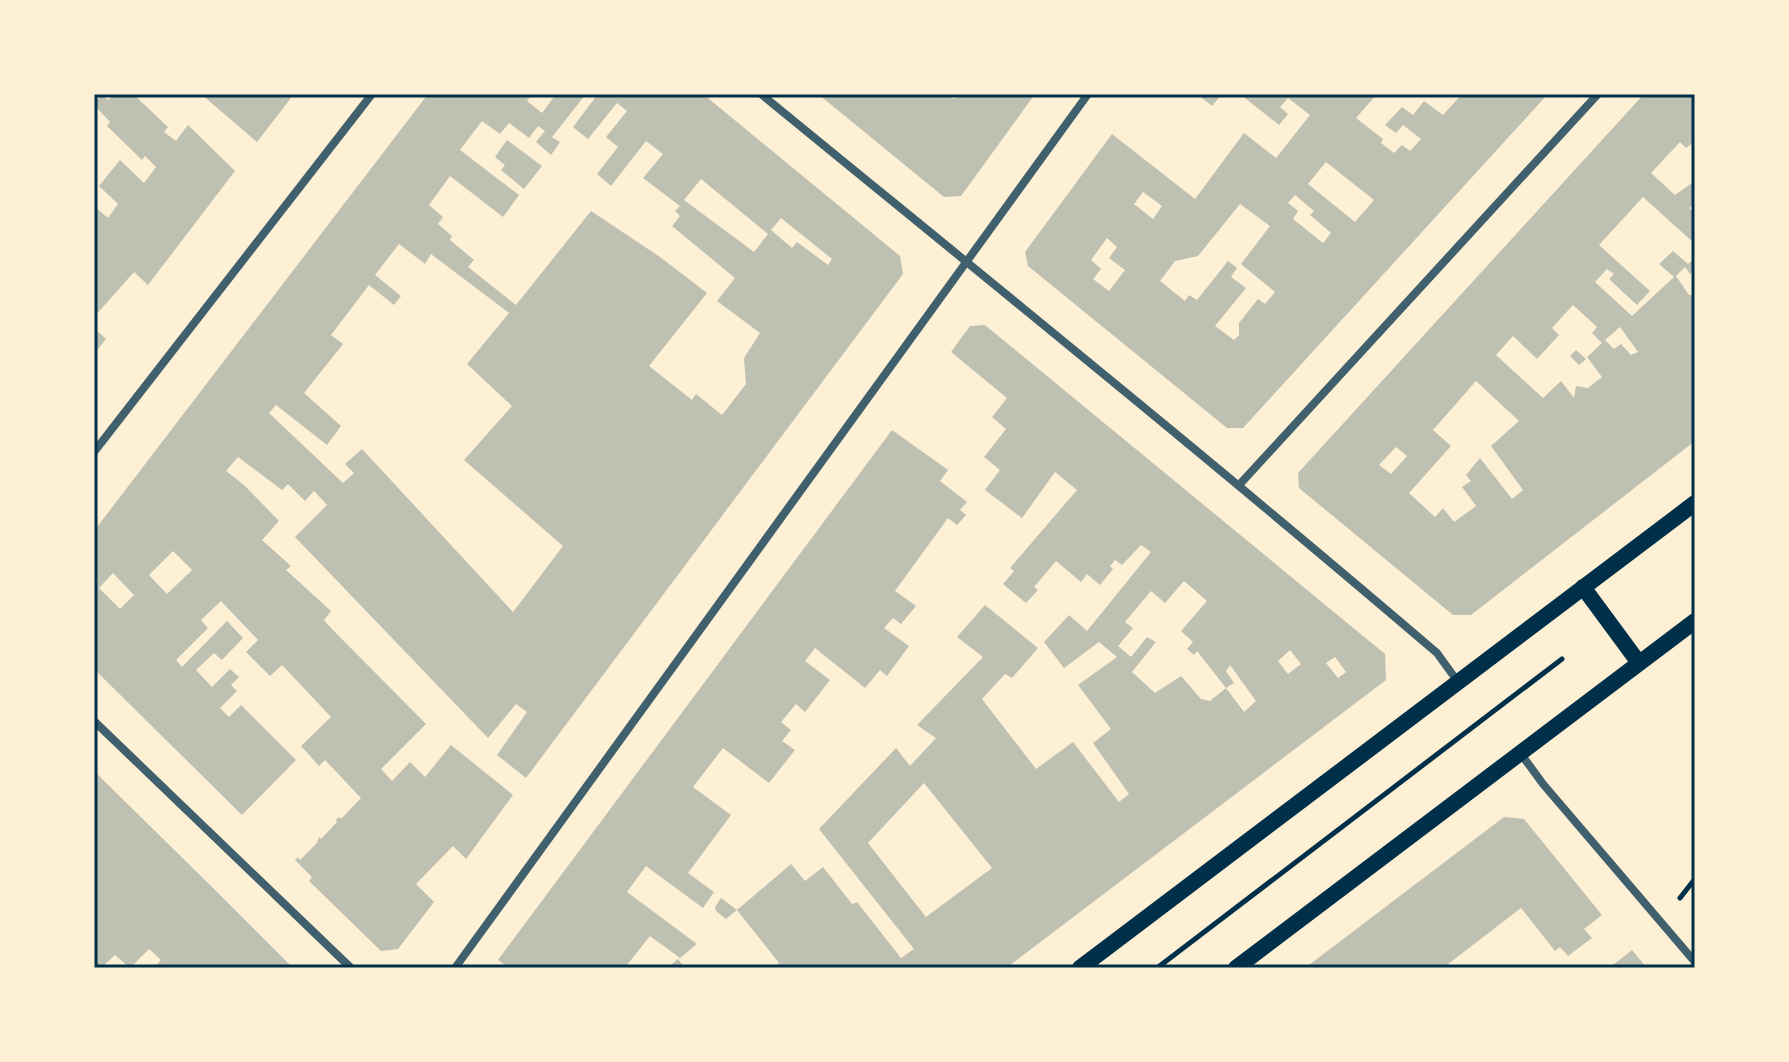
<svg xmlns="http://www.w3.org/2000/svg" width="1789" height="1062" font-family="'IBM Plex Sans',sans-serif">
<rect width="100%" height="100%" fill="#fdf0d5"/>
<path fill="#bec0b2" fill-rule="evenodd" d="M101 94 108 100 114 94H133L168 127 164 132 176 141 188 125 235 171 148 285 134 272 94 317V206L108 218 118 204 99 186 120 160 144 183 156 167 145 156 142 160 107 126 110 122 94 105Z
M201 94H294L257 142Z
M428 94H532L527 101 542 113 556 94H586L552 137 560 142 551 155 536 142 545 131 538 126 529 138 509 123 500 134 482 121 460 150 519 195 503 217 450 176 429 205 443 217 438 224 452 236 450 240 474 260 468 267 516 305 591 211 660 257 707 293 649 366 692 400 696 394 722 415 746 384 744 358 760 333 717 301 735 278 672 226 680 216 675 211 680 206 643 178 663 154 646 141 611 186 597 174 618 147 606 137 627 111 617 103 588 139 573 127 598 94H703L900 256 903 274 526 778 497 755 527 712 516 704 488 738 295 537 327 505 314 491 305 501 288 484 282 490 238 457 226 471 244 485 279 521 262 540 291 566 286 570 331 611 324 620 331 628 426 724 381 769 392 781 410 762 425 777 451 745 513 795 466 859 453 846 416 884 434 902 398 949 381 951 309 881 312 877 295 860 298 857 300 860 317 843 319 837 321 839 337 822 336 820 339 817 341 819 361 798 325 760 319 766 301 746 331 717 282 665 270 676 246 652 258 640 221 601 201 620 208 628 176 660 182 667 227 621 243 638 222 660 214 653 196 670 212 687 230 669 239 677 231 685 237 691 220 708 229 717 241 705 296 760 242 815 94 669V531ZM701 179 768 234 754 252 684 200ZM781 218 832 259 828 265 797 242 792 248 771 230ZM399 244 425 264 431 254 509 313 467 364 512 406 464 460 563 546 513 612 362 449 345 464 354 473 343 483 269 413 276 405 327 445 341 426 304 393 343 344 331 335 369 285 394 305 401 296 375 275ZM173 551 192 570 167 594 149 575ZM113 573 134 595 120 609 99 588Z
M818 94H948L954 99 958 94H1035L961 196 944 197Z
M1197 94H1222L1212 106Z
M1240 94H1283L1287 97 1289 94H1377L1356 118 1383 139 1381 143 1394 153 1402 145 1410 151 1421 139 1403 125 1396 133 1385 125 1402 107 1413 115 1424 101 1443 115 1462 94H1548L1243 428H1227L1028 266 1025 252 1112 134 1195 199 1244 133 1276 158 1310 115 1288 98 1280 107 1288 114 1279 125ZM1326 162 1374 200 1355 222 1308 184ZM1143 192 1162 206 1153 219 1134 204ZM1295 195 1314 211 1310 215 1331 233 1323 243 1293 219 1298 211 1288 203ZM1240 204 1270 226 1241 264 1275 292 1265 304 1258 299 1239 323V335L1234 340 1215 326 1246 288 1231 277 1237 268 1228 261 1197 300 1189 295 1185 301 1160 281 1175 261 1198 256ZM1107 238 1117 247 1109 258 1125 270 1109 291 1093 279 1101 269 1091 260Z
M1644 94H1695V141L1686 148 1680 142 1651 173 1675 195 1695 181V204L1689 208 1695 213V244L1643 197 1599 245 1650 291 1637 305 1609 279 1614 274 1607 269 1595 282 1632 316 1674 277 1659 264 1673 251 1688 264 1694 259 1695 261V270L1690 274 1685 267 1676 276 1689 295H1695V441L1471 615H1453L1299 488 1298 473ZM1573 305 1597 327 1592 333 1602 343 1587 357 1602 377 1588 388 1576 386 1574 398 1561 381 1543 398 1496 355 1513 336 1537 359 1559 335 1552 328ZM1620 327 1638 352 1631 355 1621 344 1614 349 1605 340ZM1476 381 1519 421 1491 446 1523 490 1512 499 1480 458 1466 475 1471 481 1462 487 1476 506 1454 522 1443 508 1435 517 1409 493 1451 446 1433 430ZM1396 447 1407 456 1391 474 1379 465Z
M507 140 542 166 524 189 501 170 505 165 495 157Z
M985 325 1385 654 1386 680 1006 968H772L779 963 737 910 791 864 805 881 823 867 852 904 857 902 901 958 914 949 819 829 896 748 910 766 936 738 917 725 983 657 957 637 985 605 1038 648 1012 678 1005 674 982 699 1036 769 1073 742 1119 802 1129 794 1093 743 1111 729 1078 685 1117 657 1099 642 1064 668 1044 642 1069 615 1087 631 1151 552 1141 545 1122 565 1115 560 1110 566 1113 569 1100 585 1087 574 1081 582 1056 561 1034 587 1038 590 1026 603 1003 584 1014 571 1010 568 1077 490 1055 472 1022 518 985 490 1000 470 984 457 1006 429 992 417 1007 398 951 352 970 326ZM1184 581 1207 601 1181 631 1193 642 1187 649 1194 655 1197 651 1226 688 1234 683 1226 671 1230 665 1256 701 1244 712 1226 688 1210 701 1201 699 1181 676 1155 693 1132 672 1156 642 1147 637 1131 657 1118 646 1133 628 1125 622 1151 591 1165 603ZM1290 650 1301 664 1288 674 1278 661ZM1335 657 1346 672 1338 678 1326 663ZM924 783 992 868 926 917 868 843Z
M94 328 106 339 94 354Z
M1576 350 1586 359 1579 365 1570 356Z
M892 430 948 470 940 481 967 502 960 510 966 515 957 525 948 518 895 591 916 606 901 624 893 618 884 628 909 646 887 676 880 670 865 688 815 648 805 661 830 680 805 712 796 704 781 722 791 730 782 741 795 750 769 783 723 748 693 787 731 815 688 873 714 892 703 908 646 866 627 892 697 944 680 958 650 936 627 965 631 968H579L575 966 573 968H509L498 960Z
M94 771 211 886 293 968H154L161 960 149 949 130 968 115 955 101 968H94Z
M1504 817 1524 819 1602 915 1584 929 1592 938 1568 956 1560 947 1555 951 1521 908 1443 968H1305Z
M721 898 737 910 726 919 716 911 715 907Z
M1632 950 1647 968H1609Z
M678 959 685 968H667Z"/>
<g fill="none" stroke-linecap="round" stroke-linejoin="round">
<path stroke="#003049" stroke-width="5" d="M1680 898 1694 880
M1157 968 1562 659"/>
<path stroke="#3f606c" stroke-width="8" d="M761 94C987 279 1215 463 1437 653L1458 682
M94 452 372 94
M1240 484 1598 94
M94 721 351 968
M1521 754 1543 784 1695 962
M455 968 1088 94"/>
<path stroke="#003049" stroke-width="16" d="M1583 587 1639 663
M1080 968 1695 503
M1236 968 1695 621"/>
</g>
<rect width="1789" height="1062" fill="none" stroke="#fdf0d5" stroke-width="192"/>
<rect x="96" y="96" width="1597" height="870" fill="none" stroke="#003049" stroke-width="3"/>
</svg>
